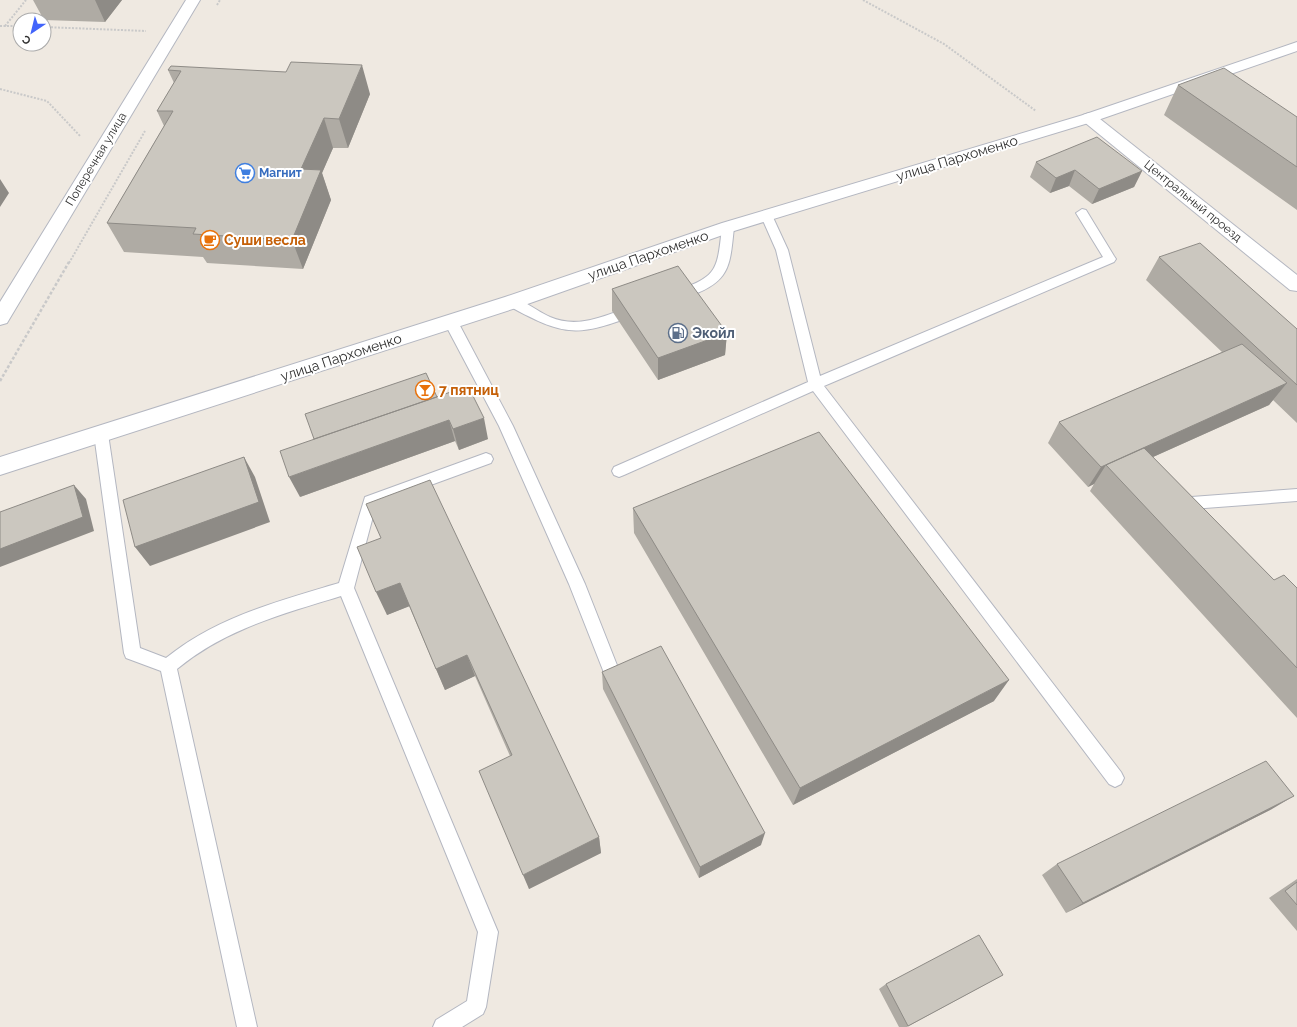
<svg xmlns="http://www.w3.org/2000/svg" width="1297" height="1027" font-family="Raleway,sans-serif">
<rect width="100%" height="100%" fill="#efe9e1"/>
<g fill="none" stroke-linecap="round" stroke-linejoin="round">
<g stroke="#b4b7c1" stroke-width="2">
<path id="lane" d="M1082 209 1086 210 1114 256 1116 259 1114 262 824 386 1121 772 1124 778 1121 784 1115 787 1109 784 813 391 624 475 619 477 614 475 612 471 614 467 808 382 776 250 761 216 763 213H771L788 250 820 376 1103 257 1076 213Z
M728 223 734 227C730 264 731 281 692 295 685 297 679 301 671 299L670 296 671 293C717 276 717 274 722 227Z
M512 297C525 301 537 311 550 317 580 330 607 314 636 305L641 307 642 310 641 313C577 337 567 338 507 305L506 302 507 299Z
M451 317 456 319 458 322 513 426 585 584 624 683 622 688 616 691 610 688 569 584 499 426 444 322 446 319Z
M101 428 106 430 108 434 140 648 166 658C216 617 279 601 339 583L365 497 486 453 491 455 493 459 491 463 376 505 354 588 498 932 486 1007 483 1014 462 1027H433L436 1020 467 1001 478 932 341 596C283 614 225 629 177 669L257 1027H237L161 671 126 658 124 653 94 434 96 430Z
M1297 489V501L1178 510 1173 508 1171 504 1173 500 1178 498Z"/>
</g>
<g stroke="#b4b7c1" stroke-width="2">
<path id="street" d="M1089 113 1095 115 1297 275V291L1290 290 1083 121 1081 118 1083 115Z"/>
</g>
<g stroke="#b4b7c1" stroke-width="2">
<path id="secondary" d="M186 0H200L7 323 0 325V302Z
M1297 42V51L1095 121 734 231 519 307 0 475V457L505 297 722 223 1083 115Z"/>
</g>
<path stroke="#c9c9c9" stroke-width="2" stroke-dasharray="2 1.5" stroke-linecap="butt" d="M863 0 944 44 1036 111
M217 5 220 0
M0 26H20
M5 26 26 0
M44 27 146 31
M0 89 47 101 81 137
M69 263 145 131"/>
<path stroke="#c9c9c9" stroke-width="2.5" stroke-dasharray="3 2" stroke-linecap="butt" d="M0 381 69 262"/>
<use href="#lane" fill="#fff" fill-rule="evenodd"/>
<use href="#street" fill="#fff" fill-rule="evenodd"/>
<use href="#secondary" fill="#fff" fill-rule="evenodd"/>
</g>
<path fill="#afaba4" d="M33 0H122L105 22 44 20Z
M171 66 370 94 348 148H333L322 173 331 200 303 269 207 263 203 257 124 252 107 223 164 126 157 111 174 83 168 70Z
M1178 85 1297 117V210L1164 115Z
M1036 162 1142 171 1134 187 1092 204 1069 186 1050 193 1030 177Z
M1159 257 1297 329V423L1273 400 1269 405 1153 457 1274 580 1297 588V718L1090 491 1094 484 1088 487 1048 443 1059 422 1222 352 1146 280Z
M612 289 727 333 725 355 658 380 612 311Z
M437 397 488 439 459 450 455 441 300 497Z
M633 508 994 701 793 805 634 533Z
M381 538 599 837 601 853 529 889 510 756 475 676 445 690 409 606 387 615Z
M602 672 761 845 699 878 603 689Z
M1272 809 1066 913 1042 875 1057 864Z
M1297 879V931L1269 898Z
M1003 975 907 1027H899L879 989 886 984Z"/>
<path fill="#8e8b86" d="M95 0H122L105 22Z
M362 65 370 94 348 148 339 119Z
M324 118 333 148 322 173 331 200 303 269 292 240 301 169Z
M1075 170 1069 186 1050 193 1056 178Z
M1142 171 1134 187 1092 204 1099 189Z
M0 179 9 193 0 207Z
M727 333 725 355 658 380V358Z
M1287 383 1269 405 1115 474 1106 465 1094 484 1088 487 1101 467Z
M484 418 488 439 459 450 453 429Z
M449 420 455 441 300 497 289 477Z
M244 457 255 477 270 522 150 566 135 547Z
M74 485 86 499 94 531 0 567V549Z
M400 583 410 606 387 615 376 592Z
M467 655 475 676 445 690 436 669Z
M1009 680 994 701 793 805 800 788Z
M1294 796 1272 809 1066 913 1083 903Z
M765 833 761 845 699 878 700 867Z
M599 837 601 853 529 889 523 875Z"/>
<path fill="#cbc7bf" stroke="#8e8b86" d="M291 62 362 65 339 119 324 118 301 169 321 170 292 240 193 234 196 228 107 223 173 111H157L181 71 168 70 171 66 286 72Z
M1224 68 1297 117V167L1178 85Z
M1097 137 1142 171 1099 189 1075 170 1056 178 1036 162Z
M1200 243 1297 329V385L1159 257Z
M678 266 727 333 658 358 612 289Z
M1242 344 1287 383 1101 467 1059 422Z
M426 373 437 397 314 439 305 414Z
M468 386 484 418 453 429 449 420 289 477 280 451Z
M819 432 1009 680 800 788 633 508Z
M1144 448 1274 580 1284 575 1297 588V668L1106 465Z
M244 457 259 502 135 547 123 500Z
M430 480 599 837 523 875 479 771 512 755 467 655 436 669 400 583 376 592 357 547 381 538 366 504Z
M74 485 83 517 0 549V512Z
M661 646 765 833 700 867 602 672Z
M1266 761 1294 796 1083 903 1057 864Z
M1297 882V905L1285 891Z
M979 935 1003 975 908 1026 886 984Z"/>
<defs>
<g id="supermarket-ring" transform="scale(1)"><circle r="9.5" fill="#fff" stroke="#3f7fe0" stroke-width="1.5"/><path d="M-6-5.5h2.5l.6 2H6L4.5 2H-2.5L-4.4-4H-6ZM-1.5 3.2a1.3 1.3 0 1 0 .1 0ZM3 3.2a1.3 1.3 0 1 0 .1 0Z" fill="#3f7fe0"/></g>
<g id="cafe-ring" transform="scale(1)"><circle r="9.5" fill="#fff" stroke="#e8710a" stroke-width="1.5"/><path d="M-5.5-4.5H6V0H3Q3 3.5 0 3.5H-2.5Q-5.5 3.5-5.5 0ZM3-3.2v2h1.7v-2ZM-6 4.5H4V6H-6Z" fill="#e8710a"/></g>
<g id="fuel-ring" transform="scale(1)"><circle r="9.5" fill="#fff" stroke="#5c6f8a" stroke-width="1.5"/><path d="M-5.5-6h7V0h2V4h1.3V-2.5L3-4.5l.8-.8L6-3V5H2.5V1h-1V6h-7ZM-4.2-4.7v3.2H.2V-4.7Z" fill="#5c6f8a"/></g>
<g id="bar-ring" transform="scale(1)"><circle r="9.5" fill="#fff" stroke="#e8710a" stroke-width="1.5"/><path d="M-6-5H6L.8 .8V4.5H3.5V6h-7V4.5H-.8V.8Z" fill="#e8710a"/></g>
</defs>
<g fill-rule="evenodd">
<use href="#supermarket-ring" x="245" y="173"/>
<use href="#cafe-ring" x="210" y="240"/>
<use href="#fuel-ring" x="678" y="333"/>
<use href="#bar-ring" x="425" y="390"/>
</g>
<g text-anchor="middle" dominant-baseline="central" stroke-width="4" stroke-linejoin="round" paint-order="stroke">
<g font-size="12" fill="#2e2e2e" stroke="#fff">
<text transform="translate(96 159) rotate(-59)">Поперечная улица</text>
<text transform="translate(1193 201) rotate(39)">Центральный проезд</text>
</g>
<g font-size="12" font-weight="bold" fill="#366cbe" stroke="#fff" text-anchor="start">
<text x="259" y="173">Магнит</text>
</g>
<g font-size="14" fill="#2e2e2e" stroke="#fff">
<text transform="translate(957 158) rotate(-17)">улица Пархоменко</text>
<text transform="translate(648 255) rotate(-19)">улица Пархоменко</text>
<text transform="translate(341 357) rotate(-18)">улица Пархоменко</text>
</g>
<g font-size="14" font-weight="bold" fill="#c56008" stroke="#fff" text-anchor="start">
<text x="224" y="240">Суши весла</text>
<text x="439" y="390">7 пятниц</text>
</g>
<g font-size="14" font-weight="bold" fill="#4e5e75" stroke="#fff" text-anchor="start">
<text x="692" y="333">Экойл</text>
</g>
</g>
<g transform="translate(32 32) rotate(215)"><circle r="19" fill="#ffffff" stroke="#ababab"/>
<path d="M0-3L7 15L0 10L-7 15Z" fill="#4264fb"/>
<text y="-6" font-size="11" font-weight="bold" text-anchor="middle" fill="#2e2e2e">С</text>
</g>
</svg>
